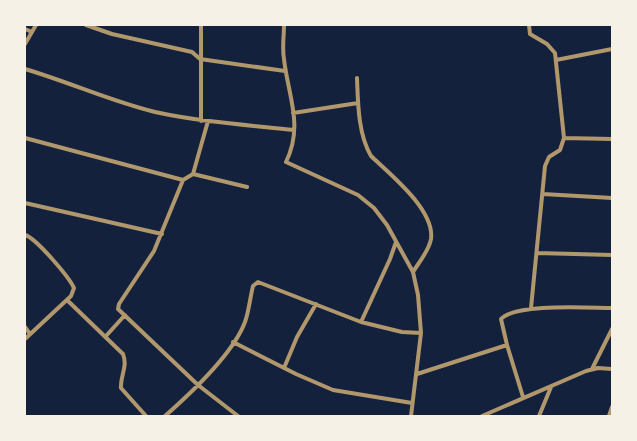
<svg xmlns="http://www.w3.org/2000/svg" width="637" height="441" font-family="Helvetica,sans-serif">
<rect width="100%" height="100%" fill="#14213d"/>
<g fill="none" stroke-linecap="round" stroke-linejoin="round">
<path stroke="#b1986c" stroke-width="4" d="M86 25 112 34 192 52 200 59 285 71
M284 25C284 36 282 48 284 59 288 96 304 125 286 162L358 195 374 208 387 225 413 272 418 295 421 333 411 416
M529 25 530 34 547 44 555 53 564 138 560 150 549 157 545 166 531 308
M25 29 32 32
M25 44 36 25
M556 60 612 49
M25 69C69 82 110 101 155 112 201 122 247 125 294 130
M357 78C358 103 358 134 371 156 390 174 435 210 431 239 429 251 419 262 413 272
M293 113 358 103
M201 121V25
M25 138 183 180 193 174 208 121
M564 138 612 139
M193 174 247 187
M183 180 154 251 119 304 118 309 198 385 238 416
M543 194 612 198
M25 203 162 234
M25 235C36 238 69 277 74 288L71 296 25 339
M537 253 612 255
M67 300 123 354C128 367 120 376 121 388L146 416
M361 322 390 259 396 242
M25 327 30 334
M106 336 125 315
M233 342 296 374 333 390 412 403
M507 345 501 319C516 303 589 308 612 308
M284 368 297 337 316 304
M592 369 612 329
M417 374 507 345 523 397
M165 416C190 394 233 354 245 322 249 311 250 298 253 286L258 282 361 322 402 332 421 333
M482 416 586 371 598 368 612 369
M539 416 551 387
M609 416 612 407"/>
</g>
<rect width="637" height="441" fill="none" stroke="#f6f1e7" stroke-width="52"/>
</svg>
